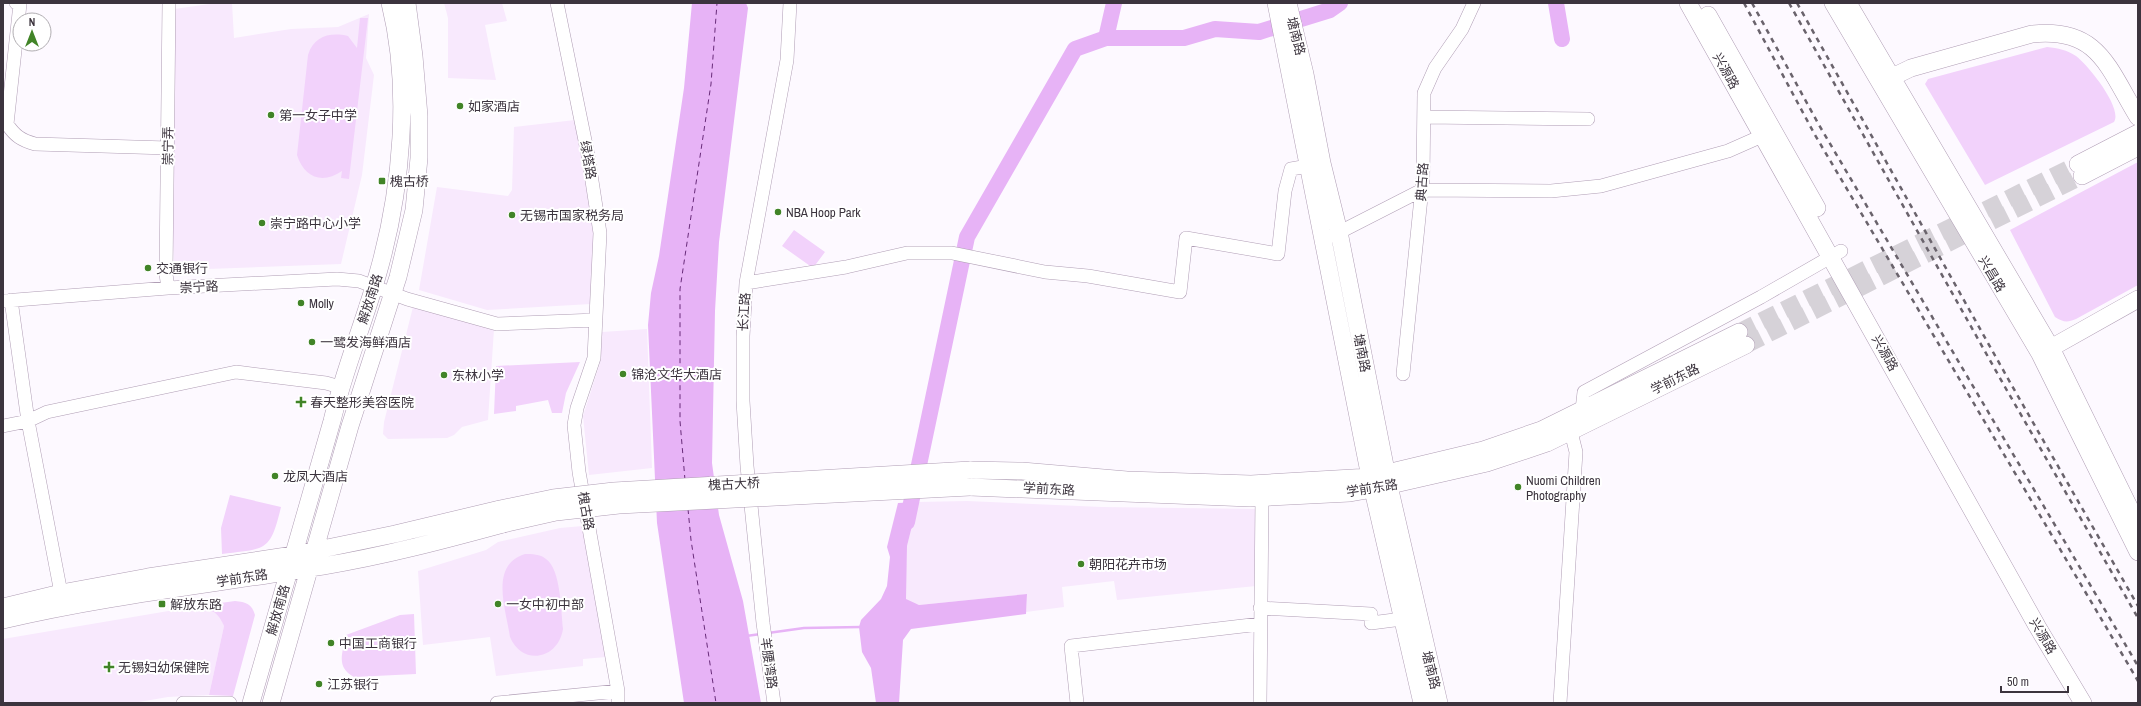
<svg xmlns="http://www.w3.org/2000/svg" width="2141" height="706" font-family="'Archivo Narrow','Noto Sans SC',sans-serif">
<rect width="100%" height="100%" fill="#fdf9ff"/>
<path fill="#f8e9fd" d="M217 3H232L234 38 291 29 338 27 369 14 366 58 374 75 362 175 341 264 180 270 174 263 171 167 174 9Z
M444 3H502L507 21 485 25 496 80 448 78V18Z
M575 120 578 129 594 235 591 304 487 310 419 290 437 187 508 196 512 190 514 127Z
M413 307 494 329 488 420 462 427 454 435 447 438 388 439 383 434 384 422Z
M647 329 652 468 589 475 583 416 600 363 602 332Z
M967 501 1102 507 1258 509 1256 586 1117 600 1114 581 1062 587 1064 607 1026 612 1027 594 919 605 910 602 906 599 905 592 907 546 918 502Z
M583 526 606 657 583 659V666L496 676 490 637 423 645 418 571 486 550 498 542 560 528Z
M192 607 208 608 220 615 224 626 209 695 168 697 133 703H3V639Z"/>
<path fill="#f2d2fb" d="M360 18H368L349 179 341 178 342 171C322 185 304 177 297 155L308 55C314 36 330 32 348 36L357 48Z
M2047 47C2058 48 2067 50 2076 56 2088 65 2123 108 2114 122L1985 185 1925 84 1928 79Z
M2138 162V285L2076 319C2067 323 2063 322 2055 317L2010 230Z
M794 230 825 252 813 268 782 246Z
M580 362 566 393 562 413H552L548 400 516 406V411L494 414 496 366Z
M230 495 281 507C270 553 266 548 222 554L221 528Z
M525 554C532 554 540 554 546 559 561 569 561 612 563 629 558 660 522 666 510 637 506 609 489 565 525 554Z
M235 601C246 602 252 604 255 615L233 696 209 695 224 626C217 609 209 609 192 607Z
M414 614 416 674 354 677C335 666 343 653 346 635L400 615Z"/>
<path fill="#e7b3f6" d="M692 3H746L748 8 719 242 715 311 712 463 719 515 743 601 761 703H684L657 523 648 325 651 293 659 256 684 88Z
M918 502 907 546 906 599 919 605 1027 594 1026 614 911 629 903 640 899 703H876L871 668 862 652 859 627 861 620 881 599 887 586 890 557 887 547 898 503Z"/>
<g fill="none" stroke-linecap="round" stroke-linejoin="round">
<path stroke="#e7b3f6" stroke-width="2.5" d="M768 633 804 628 861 627
M746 636 761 634"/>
<path stroke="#e7b3f6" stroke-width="16" d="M1556 3 1562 39
M1106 38H1184L1215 29 1259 32 1330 10 1340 3
M907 522 967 237 1075 49 1106 38 1114 3"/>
<path stroke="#682b79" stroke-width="1" stroke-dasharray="5 4" stroke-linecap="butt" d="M685 480 680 421V289L711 84 717 3
M688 509 691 540 716 703"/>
<path stroke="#d6d2d8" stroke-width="17" stroke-dasharray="17 8" stroke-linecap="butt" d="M1739 332 2078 164
M1746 345 2082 176"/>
<g stroke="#b09eb5" stroke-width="14">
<path id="minor" d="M16 3 20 4 7 124C15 136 21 140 35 144L168 148
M557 3 588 155 600 233 594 358 577 408 574 425 579 472 618 691V703
M1425 117 1588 119
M1332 236 1422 190 1551 191 1601 186 1728 151 1771 132
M746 283 846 267 907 253H952L1045 272 1088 276 1180 292 1186 238 1278 254 1285 191 1291 169 1308 166
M168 288 166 274 169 3
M11 300 28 421 61 593
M3 301 168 288 337 279 359 281 407 299 497 324 596 320
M1403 374 1423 178 1424 93 1435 68 1462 29 1474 3
M1582 410 1584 392 1761 297 1841 251
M3 426 28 421 47 412 236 372 326 383 340 387
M1260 608 1371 614V623L1402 619
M183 703H230
M497 703 618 691
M774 703 763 623 747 466 743 401V336L746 283 787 60 790 3
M1077 703 1071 646 1260 624
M1260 703 1262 498
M1560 703 1576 452 1571 432"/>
</g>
<g stroke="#b09eb5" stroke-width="18">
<path id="major" d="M1276 3 1370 477 1422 703
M1288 3 1305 74 1322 163 1339 232 1389 486 1439 703
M1688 3 2037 626 2083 703
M1833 3 2040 354 2138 552
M1848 3 2051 348 2138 525
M1708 15 1817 208
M1882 82 1911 68 2032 34C2099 27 2108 68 2138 117
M2078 164 2138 133
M2082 176 2138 147
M2042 353 2138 299
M970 470 1022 471 1127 480 1251 484 1370 477 1483 450 1541 430 1739 332
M970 487 1250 498 1350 493 1373 489 1487 463 1547 443 1746 345
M3 607 61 593 148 577 293 555 395 534 500 509
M3 620C109 595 216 584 323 566 384 556 444 540 503 524
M251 703 332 421C344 370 364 323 378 273 402 189 411 88 390 3
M271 703 350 426 398 277 414 210 419 158V116L414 56 407 3"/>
</g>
<use href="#minor" stroke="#fff" stroke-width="13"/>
<use href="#major" stroke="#fff" stroke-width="17"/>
<path stroke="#6a636c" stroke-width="2.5" stroke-dasharray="5 5" stroke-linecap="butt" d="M1744 3 1815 135 2138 681
M1752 3 1819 125 2138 666
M1789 3 2005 387 2138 618
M1797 3 2011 384 2138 606"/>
<g stroke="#b09eb5" stroke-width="18" stroke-linecap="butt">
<path id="major-bridge" d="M500 509 553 498 614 491 970 470
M503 524 556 512 619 505 970 487"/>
</g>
<use href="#major-bridge" stroke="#fff" stroke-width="17"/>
</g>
<g fill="#418427" stroke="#fff" stroke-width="1.5">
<circle cx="460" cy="106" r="4"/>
<circle cx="271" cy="115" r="4"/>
<rect x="378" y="177" width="8" height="8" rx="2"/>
<circle cx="778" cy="212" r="4"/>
<circle cx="512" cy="215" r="4"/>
<circle cx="262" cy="223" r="4"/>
<circle cx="148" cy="268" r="4"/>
<circle cx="301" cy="303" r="4"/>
<circle cx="312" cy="342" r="4"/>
<circle cx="623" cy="374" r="4"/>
<circle cx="444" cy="375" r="4"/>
<path d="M299 396h4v4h4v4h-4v4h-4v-4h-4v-4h4z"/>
<circle cx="275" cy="476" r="4"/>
<circle cx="1518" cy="487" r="4"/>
<circle cx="1081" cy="564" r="4"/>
<rect x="158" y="600" width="8" height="8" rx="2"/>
<circle cx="498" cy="604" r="4"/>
<circle cx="331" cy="643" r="4"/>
<path d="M107 661h4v4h4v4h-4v4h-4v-4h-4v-4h4z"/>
<circle cx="319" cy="684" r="4"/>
</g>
<g text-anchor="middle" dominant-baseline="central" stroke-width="4" stroke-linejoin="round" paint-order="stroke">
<g font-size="13" fill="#3c343e" stroke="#fff">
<text transform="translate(1296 36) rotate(76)">塘南路</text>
<text transform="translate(1726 71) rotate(61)">兴源路</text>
<text transform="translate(168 146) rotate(-89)">崇宁弄</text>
<text transform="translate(588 160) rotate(80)">绿塔路</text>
<text transform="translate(1422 182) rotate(-86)">典古路</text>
<text transform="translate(1992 274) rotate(59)">兴昌路</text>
<text transform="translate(199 287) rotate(-3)">崇宁路</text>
<text transform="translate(370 299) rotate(-72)">解放南路</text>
<text transform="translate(744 312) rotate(-86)">长江路</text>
<text transform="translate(1362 353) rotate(79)">塘南路</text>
<text transform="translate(1885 353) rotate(61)">兴源路</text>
<text transform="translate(1675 379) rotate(-26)">学前东路</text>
<text transform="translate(734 484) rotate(-3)">槐古大桥</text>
<text transform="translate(1372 488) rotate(-9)">学前东路</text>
<text transform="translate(1049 489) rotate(3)">学前东路</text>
<text transform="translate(586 511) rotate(80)">槐古路</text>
<text transform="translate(242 578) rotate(-9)">学前东路</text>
<text transform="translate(278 610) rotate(-74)">解放南路</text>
<text transform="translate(2043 636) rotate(59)">兴源路</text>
<text transform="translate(769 663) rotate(82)">羊腰湾路</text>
<text transform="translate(1431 670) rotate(76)">塘南路</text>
</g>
<g font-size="13" fill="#3c343e" stroke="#fff" text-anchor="start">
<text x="468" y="106">如家酒店</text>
<text x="279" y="115">第一女子中学</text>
<text x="390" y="181">槐古桥</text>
<text x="786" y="212">NBA Hoop Park</text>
<text x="520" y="215">无锡市国家税务局</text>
<text x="270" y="223">崇宁路中心小学</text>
<text x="156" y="268">交通银行</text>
<text x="309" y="303">Molly</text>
<text x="320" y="342">一鹭发海鲜酒店</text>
<text x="631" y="374">锦沧文华大酒店</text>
<text x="452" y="375">东林小学</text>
<text x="310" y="402">春天整形美容医院</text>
<text x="283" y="476">龙凤大酒店</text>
<text x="1526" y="480">Nuomi Children<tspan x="1526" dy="15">Photography</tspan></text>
<text x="1089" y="564">朝阳花卉市场</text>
<text x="170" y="604">解放东路</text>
<text x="506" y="604">一女中初中部</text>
<text x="339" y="643">中国工商银行</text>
<text x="118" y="667">无锡妇幼保健院</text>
<text x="327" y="684">江苏银行</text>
</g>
</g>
<rect width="2141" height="706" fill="none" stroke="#3c343e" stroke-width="8"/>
<g transform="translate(32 32)"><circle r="19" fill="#ffffff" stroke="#b1aeb2"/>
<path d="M0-3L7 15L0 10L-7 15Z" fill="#418427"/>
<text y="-6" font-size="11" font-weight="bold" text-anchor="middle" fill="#3c343e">N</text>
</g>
<path d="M2001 686v6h67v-6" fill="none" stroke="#3c343e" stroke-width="2"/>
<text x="2007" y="686" font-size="12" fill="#3c343e" stroke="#ffffff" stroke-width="3" paint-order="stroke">50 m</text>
</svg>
